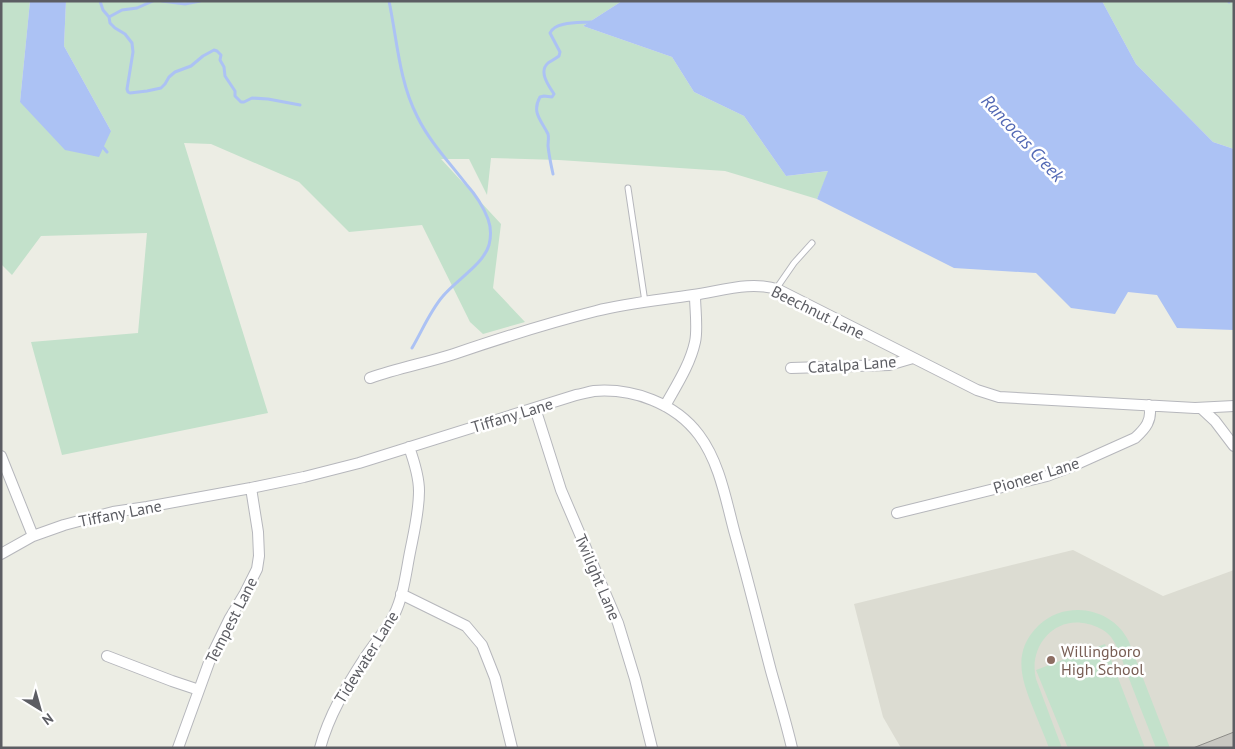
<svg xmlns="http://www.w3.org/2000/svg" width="1235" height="749" font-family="'PT Sans',sans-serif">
<rect width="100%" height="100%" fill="#ecede4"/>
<path fill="#dcdcd2" d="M1073 550 1163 596 1234 570V748H901L883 717 854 604Z"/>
<path fill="#c3e1cb" d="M1 1H30L20 102 111 131 64 46 66 1H622L583 26 672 57 694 92 744 116 786 176 829 171 817 199 725 171 559 160 491 158 487 195 469 159H441L501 224 493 288 525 322 483 334 470 322 422 225 349 232 299 182 211 144 184 143 268 413 62 455 31 342 138 333 147 233 41 236 12 275 1 264Z
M1102 1H1234V149L1213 142 1136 64Z
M1078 610C1099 610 1120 622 1129 642L1170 748H1156C1147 724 1137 700 1128 676 1123 663 1119 648 1111 637 1105 630 1097 626 1088 624 1054 615 1028 647 1036 679L1062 748H1049C1044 734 1038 721 1033 708 1021 678 1012 651 1039 625 1050 615 1063 610 1078 610Z
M1105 644 1145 748H1068L1036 670Z"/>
<path fill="#acc2f4" d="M30 1H66L64 46 111 131 99 157 65 150 20 102Z
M622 1H1102L1136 64 1213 142 1234 149V330L1177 328 1157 295 1128 292 1115 314 1071 308 1036 273 954 268 817 199 828 171 786 176 744 116 694 92 672 57 583 26Z"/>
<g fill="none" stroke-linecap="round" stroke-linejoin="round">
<path stroke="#acc2f4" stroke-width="3" d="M100 1 103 10 109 17 110 23 115 28 125 34 132 43 133 52 127 89 128 92 130 93 147 91 161 88 165 84 169 77 175 72 191 66 203 56 214 50 217 51 221 55 220 60 224 67 225 76 235 91V96L241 102H244L252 98 268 99 300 105
M162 1 185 4 200 1
M389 1C397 39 399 81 417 116 429 141 449 162 466 184 475 194 483 206 488 219 491 227 491 237 489 245 483 265 456 280 443 296 430 311 422 331 412 348
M1229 2V1
M109 17 122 10 137 8 153 1
M101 145 107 152
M553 174C551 165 549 155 548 146 548 142 549 138 548 134 542 121 531 113 540 97L544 96 552 97 554 94C549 86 538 72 548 63 551 61 555 59 559 56L560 52 550 33C555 21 580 23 591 22"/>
</g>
<path fill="#c8c7c1" stroke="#8c8b87" d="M1234 732V748H1193Z"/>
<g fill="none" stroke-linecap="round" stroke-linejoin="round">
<g stroke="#b6b7bc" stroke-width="7">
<path id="service" d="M628 188 645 302
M776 289 794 263 812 243"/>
</g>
<g stroke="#b6b7bc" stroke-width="12">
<path id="minor" d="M791 368 889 365 913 358
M370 378C398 368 426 363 454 354 501 338 548 323 596 311 628 303 661 300 693 295 721 291 752 280 779 290L977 390 999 397 1195 408 1234 406
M665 406C676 386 690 365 695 342 698 329 695 309 695 295
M535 408 561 490 618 623 635 679 652 748
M1201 408 1215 421 1234 446
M1 456 33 536
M897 513 1047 476 1068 468 1135 438C1145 429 1153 420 1149 405
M1 554 33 536 64 525 113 512 147 507 251 488 304 477 359 463 576 395C582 394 588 392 594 391 633 388 675 403 699 435 720 463 726 501 735 534 748 580 759 625 771 671 778 696 786 722 792 748
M401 594 466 626 482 645 495 678 512 748
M107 656 172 681 199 690
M178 748 211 657 230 618 245 593 257 569 259 556 258 532 251 488
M320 748C329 715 346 687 364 659 374 644 386 630 394 615 402 599 405 580 408 563 412 539 419 516 419 491 419 476 414 461 409 447"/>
</g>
<use href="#service" stroke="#fff" stroke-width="5"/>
<use href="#minor" stroke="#fff" stroke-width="10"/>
</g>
<circle fill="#8d6e63" stroke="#fff" stroke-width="2" cx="1051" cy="660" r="5"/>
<g text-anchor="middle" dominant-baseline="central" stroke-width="5" stroke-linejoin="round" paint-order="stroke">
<g font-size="16" fill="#5c5d63" stroke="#fff">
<text transform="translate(818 312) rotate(26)">Beechnut Lane</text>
<text transform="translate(852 364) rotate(-4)">Catalpa Lane</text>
<text transform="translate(512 415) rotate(-17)">Tiffany Lane</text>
<text transform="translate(1036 475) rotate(-17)">Pioneer Lane</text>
<text transform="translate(120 513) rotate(-11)">Tiffany Lane</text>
<text transform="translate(598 577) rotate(67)">Twilight Lane</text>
<text transform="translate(231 620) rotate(-63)">Tempest Lane</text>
<text transform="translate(366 657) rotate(-58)">Tidewater Lane</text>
</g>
<g font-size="16" fill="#785e54" stroke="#fff" text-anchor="start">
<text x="1061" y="651">Willingboro<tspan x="1061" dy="18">High School</tspan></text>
</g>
<g font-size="18" font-style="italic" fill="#5268b4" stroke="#fff">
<text transform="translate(1023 138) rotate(47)">Rancocas Creek</text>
</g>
</g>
<rect width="1235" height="749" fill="none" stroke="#5c5d63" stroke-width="5"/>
<g transform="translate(40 709) rotate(143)" stroke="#ffffff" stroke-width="4" paint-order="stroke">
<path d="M0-4L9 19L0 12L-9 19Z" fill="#5c5d63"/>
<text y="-8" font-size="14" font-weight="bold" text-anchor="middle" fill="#5c5d63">N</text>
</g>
</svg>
